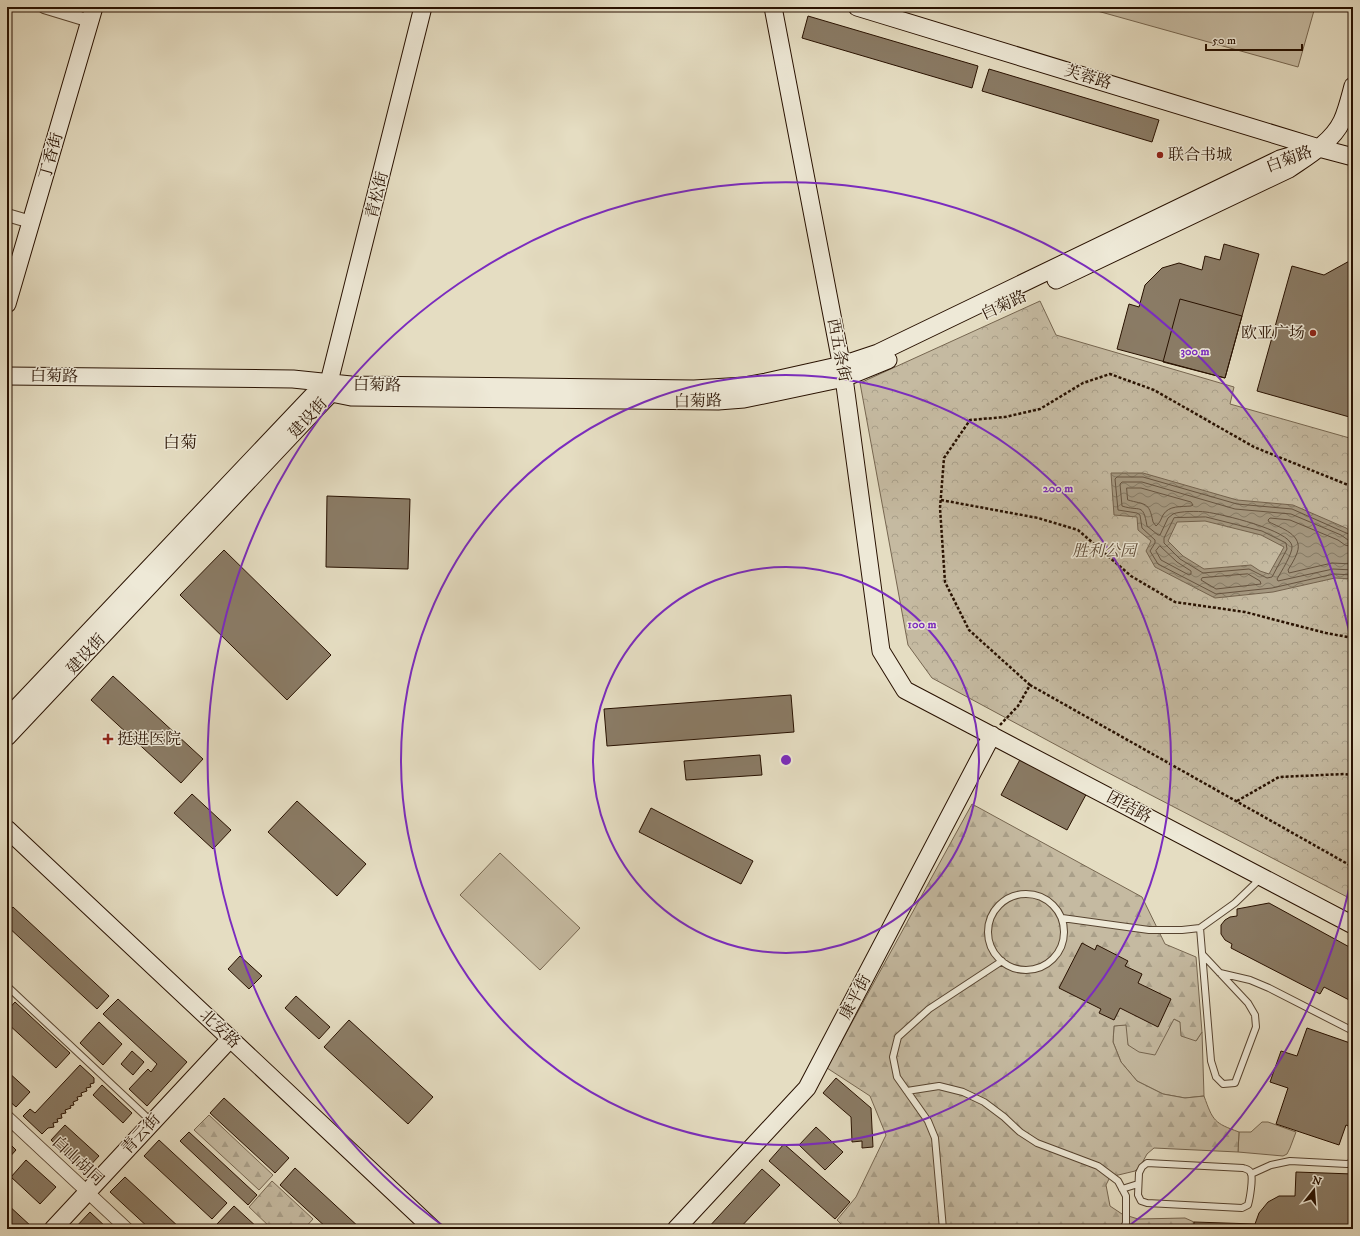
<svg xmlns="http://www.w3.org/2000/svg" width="1360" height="1236" font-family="'IM FELL DW Pica','Noto Serif SC',serif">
<defs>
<pattern id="forest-firs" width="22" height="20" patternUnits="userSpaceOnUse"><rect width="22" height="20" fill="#c5baa1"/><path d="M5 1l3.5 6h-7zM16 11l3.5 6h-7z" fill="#a99f89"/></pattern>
<pattern id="park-crowns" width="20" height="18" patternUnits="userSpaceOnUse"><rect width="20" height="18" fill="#c5baa1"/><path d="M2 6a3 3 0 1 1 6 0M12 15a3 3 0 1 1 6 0" fill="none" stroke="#a99f89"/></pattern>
<pattern id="water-waves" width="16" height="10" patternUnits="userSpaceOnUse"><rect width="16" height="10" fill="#a59880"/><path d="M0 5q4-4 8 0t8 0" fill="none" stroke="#867b66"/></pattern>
</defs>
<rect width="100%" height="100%" fill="#e5ddc2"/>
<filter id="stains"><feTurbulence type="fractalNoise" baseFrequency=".005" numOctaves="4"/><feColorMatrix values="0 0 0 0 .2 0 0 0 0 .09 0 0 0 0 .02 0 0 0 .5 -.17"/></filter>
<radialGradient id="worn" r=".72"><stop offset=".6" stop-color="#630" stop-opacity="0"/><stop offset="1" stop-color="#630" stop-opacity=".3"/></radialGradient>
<path fill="#c5baa1" stroke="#766650" d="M1083 7H1315L1298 67Z
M500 853 580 928 540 970 460 895Z
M1174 1019 1180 1022 1196 1041 1202 1032 1204 1096 1185 1098 1163 1094 1137 1081 1121 1062 1113 1042 1114 1026Z
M1262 1122H1268L1296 1132 1290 1148 1287 1154 1283 1156 1238 1152 1239 1132H1251Z"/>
<path fill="url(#forest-firs)" stroke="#766650" d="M972 804 1142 897 1165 944 1196 957 1202 1032 1196 1041 1181 1036 1180 1022 1174 1019 1155 1055 1139 1052 1128 1045 1126 1025 1114 1026 1113 1042 1121 1062 1137 1081 1163 1094 1185 1098 1204 1096C1213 1121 1214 1123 1239 1132L1238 1152 1154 1148 1147 1154 1141 1165 1135 1171 1110 1177 1106 1185 1110 1206 1122 1214 1138 1219 1185 1218 1194 1222V1229H846L837 1220 856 1197 886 1135 870 1096 827 1068Z
M209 1115 273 1175 259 1190 194 1130Z
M272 1181 313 1219 304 1229H272L249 1207Z"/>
<path fill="url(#park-crowns)" stroke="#766650" d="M1040 301 1056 335 1234 387 1230 404 1353 439V900L1097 767 932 678 908 645 860 383Z"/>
<path fill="url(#water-waves)" stroke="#73624d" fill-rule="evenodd" d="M1111 473H1143L1237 500 1293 505 1346 528 1353 533V579L1335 578 1273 592 1215 598 1155 567 1146 551 1151 541 1138 530 1137 517 1114 515ZM1205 521 1261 535 1284 547 1269 574 1260 571 1251 565 1204 569 1183 556 1168 541 1177 522Z"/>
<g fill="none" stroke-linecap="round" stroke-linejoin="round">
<path stroke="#665440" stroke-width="1" d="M1127 488H1141L1191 502 1193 505 1191 506C1181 507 1169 505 1163 515 1161 519 1160 523 1156 526L1153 522C1149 501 1145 505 1128 500Z
M1206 517 1262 531 1286 543 1287 549 1272 577 1267 578 1249 569 1203 573 1180 559 1164 543V538L1174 518Z
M1353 536 1292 509 1237 504 1143 477H1117L1115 479 1118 510 1137 513 1140 515 1142 528 1155 540V543L1150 551 1158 564 1216 594 1272 588 1334 574 1353 575
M1353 541 1348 540 1341 535 1291 514 1235 509 1142 482H1122L1120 484 1122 506C1140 512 1143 502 1147 526L1158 535H1160L1168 518 1173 514C1180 511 1198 511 1206 512 1221 514 1290 530 1292 546 1293 553 1281 572 1277 579L1278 581 1333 569 1353 570
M1160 546 1177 562 1191 571V574L1189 575 1161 560 1156 551Z
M1353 547 1345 545 1338 540 1290 520 1270 518 1268 520 1269 522C1281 528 1304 535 1297 553 1295 559 1291 565 1288 570L1289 573 1332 563 1353 564
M1248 574 1260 581 1261 584 1216 589 1201 580 1202 578Z"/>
</g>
<path fill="#8a7b65" stroke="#281100" d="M808 16 978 66 972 88 802 38Z
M989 69 1159 120 1152 142 982 91Z
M1224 244 1259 254 1225 378 1117 349 1129 304 1139 307 1145 285 1162 268 1179 263 1202 270 1205 256 1220 260Z
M1353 259V418L1257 391 1292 266 1324 275Z
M1180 299 1242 316 1225 378 1163 362Z
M327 496 410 499 408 569 326 567Z
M224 550 331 655 287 700 180 595Z
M113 676 203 759 181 783 91 700Z
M791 695 794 732 607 746 604 709Z
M1023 754 1089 789 1067 830 1001 795Z
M760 755 762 775 686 780 684 761Z
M192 794 231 830 213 849 174 813Z
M297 801 366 864 337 896 268 832Z
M651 808 753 861 741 884 639 832Z
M1269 903 1353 949V1002L1324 987 1320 994 1231 948 1232 944 1225 940 1221 934V925L1225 920 1230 917 1237 916V909Z
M13 907 109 996 97 1009 7 926V914Z
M1082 943 1095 950 1097 945 1128 961 1125 966 1142 974 1138 983 1171 999 1158 1027 1120 1008 1114 1020 1099 1013 1101 1009 1059 988Z
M240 956 262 976 249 989 228 969Z
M296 996 330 1027 319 1039 285 1008Z
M118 999 187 1062 147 1106 129 1089 148 1069 151 1072 157 1064 103 1014Z
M15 1002 70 1053 56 1068 7 1023V1011Z
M349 1020 433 1097 408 1124 324 1047Z
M99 1022 122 1044 103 1065 80 1043Z
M1307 1028 1353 1044V1128L1346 1125 1339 1145 1276 1124 1288 1088 1270 1082 1281 1051 1297 1056Z
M132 1051 144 1062 133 1075 121 1064Z
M80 1065 94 1078V1083L90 1084 91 1087 86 1088 87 1091 81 1093 82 1096 77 1097 78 1100 73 1102 74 1105 70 1106 71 1108 65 1110 66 1113 61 1114 62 1118 57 1119 58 1122 53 1123 54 1127 48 1128 42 1134 23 1116 30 1109 35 1113Z
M7 1071 30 1092 16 1107 7 1099Z
M836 1078 871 1108 873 1147 862 1148V1141L852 1142 851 1117 823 1093Z
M102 1085 132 1113 123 1123 93 1095Z
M224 1098 289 1158 275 1173 210 1113Z
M65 1125 99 1156 85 1171 51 1140Z
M816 1127 843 1152 825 1170 799 1145Z
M189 1132 257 1195 248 1205 180 1141Z
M159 1140 227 1203 212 1219 144 1156Z
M7 1141 16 1150 7 1160Z
M784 1144 850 1202 835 1219 769 1161Z
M26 1160 56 1187 40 1204 11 1177Z
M295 1168 361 1229H328L280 1185Z
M762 1169 780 1185 739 1229H707Z
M1296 1172 1353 1174V1229H1194V1222L1255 1224 1259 1213 1268 1202 1279 1196H1295Z
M125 1177 181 1229H150L110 1192Z
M7 1204 32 1227 30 1229H7Z
M234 1206 259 1229H222L217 1224Z
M90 1212 108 1229H74Z"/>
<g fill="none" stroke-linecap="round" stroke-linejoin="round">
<g stroke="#574430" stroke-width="8">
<path id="lane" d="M988 932a38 38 0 1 1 76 0a38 38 0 1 1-76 0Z
M1062 918 1149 930H1182L1200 928 1235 903 1261 878
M1200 928 1211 1061 1216 1077 1223 1084 1235 1083 1256 1027 1255 1015 1248 1003 1203 955
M1220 973 1250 980 1269 988 1353 1031
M7 986 152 1122
M907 1091 939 1086 963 1092 984 1102 1004 1117 1020 1132 1037 1143 1098 1166 1118 1181 1126 1196V1223L1123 1229
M1147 1163 1243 1168C1246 1169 1249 1169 1251 1173 1253 1179 1250 1198 1248 1205L1242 1208 1147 1203 1141 1201 1138 1195 1139 1173 1142 1167Z
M1251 1174 1271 1165 1290 1161 1347 1164 1353 1162
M1122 1189 1138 1184
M943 1229 935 1138 928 1121 897 1077 893 1057 898 1037 929 1009 1002 961"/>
</g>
<g stroke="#574430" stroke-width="14">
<path id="street" d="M44 7 90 21
M7 215 31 222
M7 1117 127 1229"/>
</g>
<g stroke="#281100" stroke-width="19">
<path id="secondary" d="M773 7 844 378 881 651 905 690 1353 925
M857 7 1319 148 1353 157
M1056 280 1289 169C1308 156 1332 142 1342 121 1347 110 1350 97 1353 86
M7 304 94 7
M7 376 293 379 351 385 694 389 744 386 766 382 842 365 878 353 1280 159 1319 148
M321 390 331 393 351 397 718 401 744 399 844 378 888 360
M7 718 319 389 329 382
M7 737 331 393 329 382 423 7
M7 829 433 1229
M53 1229 230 1039
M676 1229 807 1088 992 735"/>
</g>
<path stroke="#281100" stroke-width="2.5" stroke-dasharray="3 2" stroke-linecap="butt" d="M941 500 1038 518 1078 530 1131 576 1175 602 1245 612 1326 633 1353 638
M1030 685 969 630 945 582 940 508 944 458 970 420 1005 417 1040 409 1083 383 1110 374 1154 390 1254 447 1353 487
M1000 725 1018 706 1030 685 1353 867
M1237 801 1279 777 1344 774 1353 775"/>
<use href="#lane" stroke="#eee9d7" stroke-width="6"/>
<use href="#street" stroke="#eee9d7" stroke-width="12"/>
<use href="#secondary" stroke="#eee9d7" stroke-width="17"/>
</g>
<g fill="none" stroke="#7b2cbf" stroke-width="2">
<circle cx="786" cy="760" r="193"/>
<circle cx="786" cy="760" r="385"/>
<path d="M1352 875A578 578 0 0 1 1126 1228M446 1228A578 578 0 1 1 1352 645"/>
</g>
<g fill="#8f2418" stroke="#eee9d7" stroke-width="1.5">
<circle cx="1160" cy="155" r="4"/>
<circle cx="1313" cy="333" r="4"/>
<path d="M106 733h4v4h4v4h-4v4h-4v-4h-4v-4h4z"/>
</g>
<g text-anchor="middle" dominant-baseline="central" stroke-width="3" stroke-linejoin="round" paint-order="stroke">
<g font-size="16" fill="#281100" stroke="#eee9d7">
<text transform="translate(1088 77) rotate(17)">芙蓉路</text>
<text transform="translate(51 156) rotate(-74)">丁香街</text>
<text transform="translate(1289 159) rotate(-20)">白菊路</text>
<text transform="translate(377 195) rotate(-76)">青松街</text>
<text transform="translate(1004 305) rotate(-25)">白菊路</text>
<text transform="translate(839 350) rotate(79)">西五条街</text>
<text transform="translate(54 376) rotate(1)">白菊路</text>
<text transform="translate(377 385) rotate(1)">白菊路</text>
<text transform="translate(698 401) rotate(-1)">白菊路</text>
<text transform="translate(308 418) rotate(-47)">建设街</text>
<text transform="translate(86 654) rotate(-47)">建设街</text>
<text transform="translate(1129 807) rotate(28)">团结路</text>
<text transform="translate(855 997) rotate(-62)">康平街</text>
<text transform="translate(220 1029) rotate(43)">北安路</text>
<text transform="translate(141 1134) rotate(-47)">青云街</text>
<text transform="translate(78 1161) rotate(43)">白山胡同</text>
</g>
<g font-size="16" fill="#281100" stroke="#eee9d7" text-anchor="start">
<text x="1168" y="155">联合书城</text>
<text x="1305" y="333" text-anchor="end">欧亚广场</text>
<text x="117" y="739">挺进医院</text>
</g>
<g font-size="16" font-style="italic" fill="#5f4c38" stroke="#eee9d7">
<text x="1104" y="551">胜利公园</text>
</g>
<g font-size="17" fill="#281100" stroke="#eee9d7">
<text x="180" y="443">白菊</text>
</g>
</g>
<circle cx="786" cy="760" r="6" fill="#7b2cbf" stroke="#eee9d7" stroke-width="2"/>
<g font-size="12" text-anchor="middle" font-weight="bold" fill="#7b2cbf" stroke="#eee9d7" stroke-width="3" stroke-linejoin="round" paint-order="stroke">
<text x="1195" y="355">300 m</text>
<text x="1058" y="492">200 m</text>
<text x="922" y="628">100 m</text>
</g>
<rect width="1360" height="1236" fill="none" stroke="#e5ddc2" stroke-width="24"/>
<rect x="8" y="8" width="1344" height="1220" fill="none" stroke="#281100" stroke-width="2"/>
<rect x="12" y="12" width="1336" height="1212" fill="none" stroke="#281100"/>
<g transform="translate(1314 1190) rotate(17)" stroke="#eee9d7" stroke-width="3" paint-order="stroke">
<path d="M0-3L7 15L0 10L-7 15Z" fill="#281100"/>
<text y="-6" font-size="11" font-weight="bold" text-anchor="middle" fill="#281100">N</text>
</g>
<path d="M1206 44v6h96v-6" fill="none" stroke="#281100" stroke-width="2"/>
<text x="1212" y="44" font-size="12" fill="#281100" stroke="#eee9d7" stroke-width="3" paint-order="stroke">50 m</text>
<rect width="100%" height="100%" filter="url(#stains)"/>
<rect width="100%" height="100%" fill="url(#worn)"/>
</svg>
